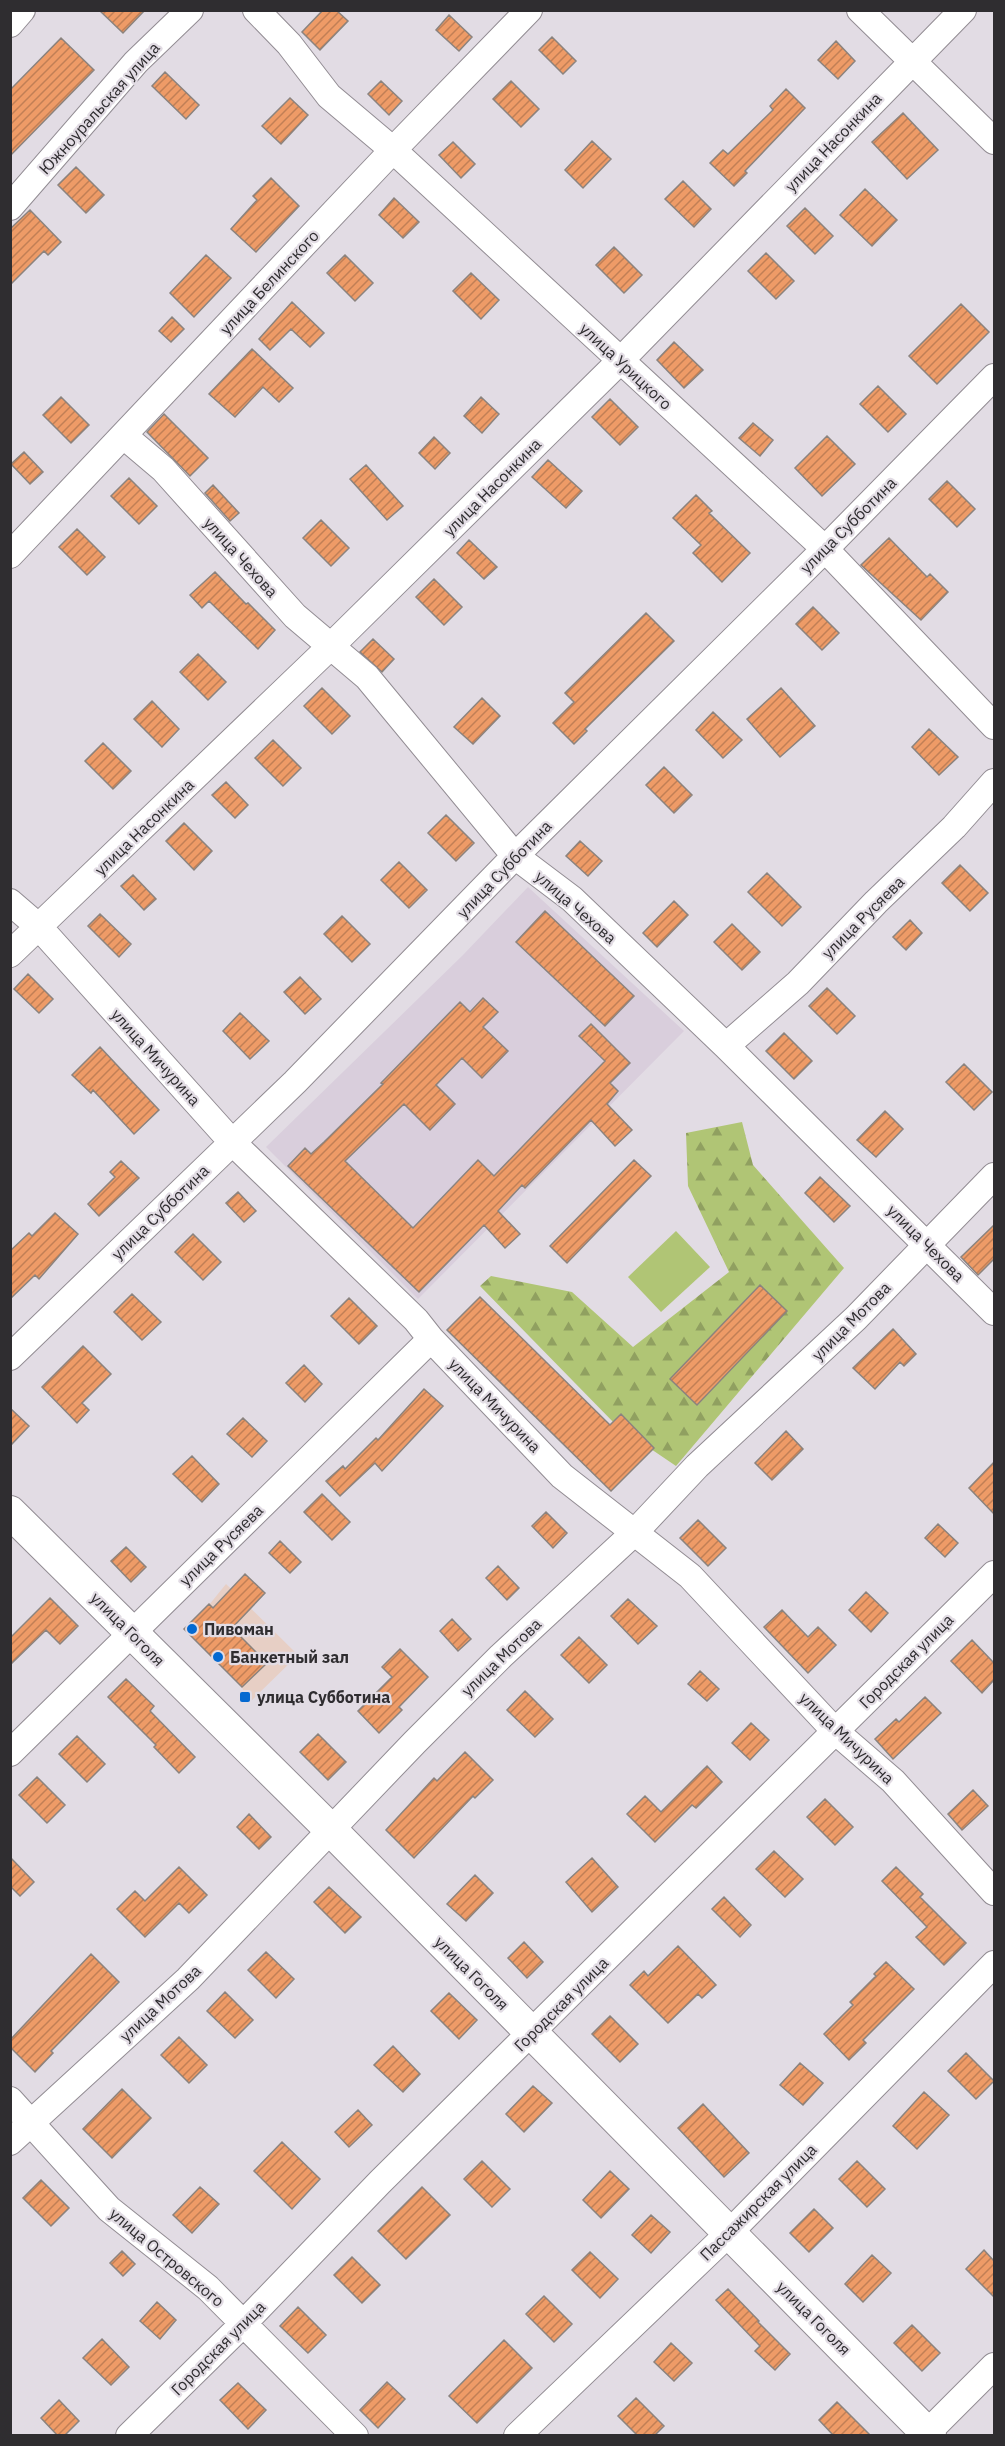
<svg xmlns="http://www.w3.org/2000/svg" width="1005" height="2446" font-family="'IBM Plex Sans',sans-serif">
<defs>
<pattern id="forest-firs" width="22" height="20" patternUnits="userSpaceOnUse" patternTransform="scale(1.5)"><rect width="22" height="20" fill="#b0c575"/><path d="M5 1l3.5 6h-7zM16 11l3.5 6h-7z" fill="#90a060"/></pattern>
<pattern id="building-hatch" width="6" height="6" patternUnits="userSpaceOnUse" patternTransform="scale(1.5)"><rect width="6" height="6" fill="#ee9b67"/><path d="M-1 1l2-2M0 6l6-6M5 7l2-2" fill="none" stroke="#c17f55"/></pattern>
</defs>
<rect width="100%" height="100%" fill="#e2dce4"/>
<path fill="#e7cfc5" d="M226 1584 298 1655 248 1704 242 1687 184 1629 209 1605Z"/>
<path fill="#d9cedc" d="M528 887 684 1031 418 1299 266 1147 463 955Z"/>
<path fill="url(#forest-firs)" d="M742 1122 753 1165 844 1268 676 1466 617 1426 480 1286 491 1276 572 1292 633 1347 729 1272 688 1186 686 1133Z"/>
<path fill="#b0c575" d="M676 1231 710 1267 661 1312 628 1277Z"/>
<path fill="url(#building-hatch)" stroke="#8b837e" stroke-width="1.5" d="M99 10H145L123 33Z
M323 10H336L348 21 320 50 302 32Z
M449 15 472 37 459 51 436 30Z
M552 37 576 61 563 74 539 50Z
M61 38 94 70 10 156V90Z
M836 41 855 61 838 79 818 60Z
M165 72 199 105 186 119 152 86Z
M381 81 402 101 389 115 368 94Z
M511 81 539 109 521 127 493 99Z
M786 89 805 108 745 171 747 173 734 186 710 163 723 150 728 154 773 110 770 106Z
M290 98 308 115 281 144 262 126Z
M903 113 938 150 907 179 872 142Z
M592 141 611 159 583 188 565 170Z
M453 142 475 164 461 178 439 155Z
M76 167 104 195 86 213 58 185Z
M271 178 299 206 256 252 231 229 257 200 253 196Z
M683 181 711 209 694 227 665 199Z
M865 189 897 220 872 246 840 215Z
M394 198 419 222 403 238 379 215Z
M805 208 833 236 815 254 787 226Z
M30 210 61 242 48 255 44 251 10 285V229Z
M614 247 642 275 624 293 596 265Z
M766 253 794 281 776 299 748 271Z
M206 255 231 278 194 317 170 293Z
M345 255 373 283 355 301 327 273Z
M471 273 499 300 481 319 453 291Z
M292 302 324 333 310 347 291 329 270 350 259 339Z
M961 304 989 332 937 384 909 356Z
M172 317 184 329 171 342 159 331Z
M674 342 703 370 684 388 657 360Z
M252 349 293 388 279 402 263 387 235 417 209 394Z
M878 386 906 414 888 432 860 404Z
M61 397 89 425 71 443 43 415Z
M481 397 499 414 482 433 464 416Z
M610 399 638 427 620 445 592 417Z
M164 414 208 458 190 476 147 432Z
M753 423 773 440 760 456 739 438Z
M827 436 855 464 822 496 795 468Z
M434 437 450 453 435 469 419 453Z
M24 452 43 472 30 484 11 464Z
M548 460 582 491 566 508 532 477Z
M366 465 403 506 387 520 350 479Z
M129 478 157 506 139 524 111 496Z
M947 481 975 509 957 527 929 499Z
M213 485 239 513 230 521 205 493Z
M696 495 712 511 709 513 750 553 722 582 693 553 701 545 673 518Z
M321 520 349 548 331 566 303 538Z
M77 529 105 557 87 575 59 547Z
M889 538 927 577 930 574 948 592 921 620 861 565Z
M469 540 497 567 484 579 457 553Z
M215 572 246 604 248 603 275 630 258 649 209 601 202 608 190 595Z
M434 579 462 607 444 625 416 597Z
M813 607 839 633 822 650 796 624Z
M646 613 674 641 585 729 587 731 574 744 553 723 574 702 565 693Z
M373 639 394 659 382 672 360 652Z
M198 654 226 682 208 700 180 672Z
M322 688 350 716 332 734 304 706Z
M781 688 815 726 780 757 747 719Z
M482 698 500 716 473 744 454 727Z
M152 701 179 729 162 747 134 719Z
M713 712 742 740 723 758 696 730Z
M929 729 958 757 939 775 912 747Z
M273 740 301 768 283 786 255 758Z
M103 743 131 771 113 789 85 761Z
M664 767 692 795 674 813 646 785Z
M226 782 248 805 235 818 212 795Z
M446 815 474 843 456 861 428 833Z
M184 823 212 851 194 870 166 841Z
M580 841 602 861 588 876 566 856Z
M399 862 427 890 409 908 381 880Z
M960 865 988 893 970 911 942 883Z
M767 873 801 907 782 926 748 892Z
M133 875 156 899 144 910 121 886Z
M674 901 688 915 657 947 643 933Z
M545 911 634 996 605 1026 516 942Z
M100 914 131 944 119 957 88 926Z
M342 916 370 944 352 962 324 934Z
M910 920 922 933 906 950 893 937Z
M732 924 760 952 742 970 714 942Z
M28 974 53 999 39 1013 14 989Z
M300 977 321 999 305 1014 284 992Z
M827 988 855 1016 837 1034 809 1006Z
M483 998 498 1012 483 1027 508 1051 482 1078 462 1058 436 1085 455 1104 430 1130 404 1104 345 1161 413 1228 478 1160 494 1176 605 1061 579 1036 591 1024 630 1063 610 1083 618 1091 607 1104 632 1130 615 1146 591 1120 525 1188 522 1185 498 1211 520 1234 505 1248 484 1225 419 1292 288 1166 305 1148 311 1154 324 1142 383 1084 381 1083 460 1002 470 1012Z
M240 1013 269 1041 250 1059 223 1031Z
M784 1033 812 1061 794 1079 766 1051Z
M100 1047 159 1110 134 1134 93 1090 91 1093 72 1075Z
M964 1064 992 1092 974 1110 946 1082Z
M885 1111 903 1129 876 1157 857 1140Z
M634 1160 651 1176 567 1263 550 1246Z
M121 1161 139 1178 99 1216 88 1204 115 1177 110 1172Z
M820 1177 850 1206 834 1222 805 1193Z
M238 1192 256 1211 244 1222 226 1203Z
M55 1213 78 1234 39 1279 35 1275 10 1299V1251L29 1233 32 1236Z
M994 1225V1259L978 1275 961 1257Z
M193 1234 221 1262 203 1280 175 1252Z
M760 1285 787 1311 697 1405 670 1379Z
M132 1294 161 1322 142 1340 114 1312Z
M480 1297 610 1425 621 1414 654 1448 611 1491 447 1330Z
M349 1298 377 1326 359 1344 331 1316Z
M893 1329 916 1354 904 1366 900 1362 875 1389 853 1368Z
M83 1346 111 1374 82 1403 89 1410 77 1423 42 1387Z
M304 1365 322 1384 305 1402 286 1383Z
M424 1389 443 1406 382 1471 375 1463 340 1496 326 1481 343 1466 345 1469 376 1438 378 1440Z
M10 1408 29 1426 10 1446Z
M243 1418 267 1441 252 1457 227 1434Z
M786 1431 803 1449 772 1480 755 1463Z
M192 1456 219 1484 202 1502 173 1474Z
M994 1462V1514L969 1488Z
M322 1494 350 1522 332 1540 304 1512Z
M546 1512 567 1533 553 1548 532 1526Z
M698 1520 726 1548 708 1566 680 1538Z
M938 1524 958 1543 945 1557 925 1538Z
M280 1541 301 1562 290 1573 269 1553Z
M126 1547 146 1567 131 1582 111 1561Z
M498 1566 519 1588 507 1600 486 1578Z
M245 1574 265 1593 232 1628 267 1663 242 1687 184 1629 209 1604 213 1608Z
M866 1592 888 1613 871 1632 849 1610Z
M50 1598 78 1626 60 1644 46 1630 10 1665V1638Z
M628 1599 657 1626 638 1644 611 1616Z
M782 1610 808 1637 818 1627 836 1645 808 1673 764 1627Z
M452 1619 471 1639 458 1651 440 1631Z
M579 1637 607 1665 589 1683 561 1655Z
M972 1640 994 1663V1680L982 1693 951 1661Z
M400 1649 428 1677 399 1707 402 1710 379 1733 358 1711 392 1677 382 1667Z
M700 1671 719 1689 707 1701 688 1684Z
M126 1679 154 1706 150 1711 195 1757 179 1773 154 1747 156 1745 108 1697Z
M525 1691 553 1719 535 1737 507 1710Z
M925 1697 941 1713 893 1759 875 1739 896 1719 899 1722Z
M751 1723 769 1740 750 1760 732 1743Z
M318 1734 346 1762 328 1780 300 1752Z
M77 1736 105 1764 87 1782 59 1754Z
M465 1752 493 1780 475 1798 473 1796 414 1858 386 1830 434 1778 437 1781Z
M707 1766 722 1782 696 1808 692 1805 655 1842 627 1814 645 1796 661 1812Z
M37 1777 65 1805 47 1823 19 1795Z
M973 1790 988 1806 962 1830 948 1814Z
M825 1799 853 1827 835 1845 807 1817Z
M249 1814 271 1837 259 1849 237 1827Z
M774 1851 803 1879 785 1897 756 1869Z
M10 1857 34 1882 20 1896 10 1886Z
M592 1858 618 1887 592 1912 566 1882Z
M179 1867 207 1895 189 1913 179 1903 145 1937 117 1909 135 1891 145 1901Z
M896 1867 923 1894 920 1897 966 1943 944 1965 916 1937 927 1927 882 1881Z
M475 1875 493 1893 466 1921 447 1904Z
M329 1887 361 1917 345 1933 314 1902Z
M724 1897 751 1925 740 1937 712 1909Z
M524 1942 543 1962 527 1978 508 1958Z
M678 1946 716 1985 702 1998 698 1994 668 2023 630 1985 644 1971 648 1976Z
M266 1952 294 1979 276 1998 248 1970Z
M91 1954 119 1982 51 2051 53 2053 35 2072 10 2047V2040Z
M886 1962 914 1989 863 2040 866 2043 849 2060 824 2034 853 2005 850 2002 876 1976 874 1974Z
M225 1992 253 2020 235 2038 207 2011Z
M449 1993 477 2020 459 2039 431 2011Z
M610 2016 638 2044 620 2062 592 2034Z
M179 2037 207 2065 189 2083 161 2055Z
M393 2046 420 2074 403 2092 374 2065Z
M966 2053 994 2081 976 2099 948 2071Z
M800 2063 823 2083 803 2105 780 2085Z
M533 2086 552 2103 524 2132 506 2114Z
M122 2089 151 2118 112 2158 83 2129Z
M924 2092 949 2115 917 2149 893 2126Z
M703 2104 749 2153 724 2177 678 2128Z
M358 2110 372 2125 349 2147 335 2132Z
M282 2142 320 2179 292 2209 254 2171Z
M482 2161 510 2189 492 2207 464 2179Z
M857 2161 885 2189 867 2207 839 2179Z
M610 2171 629 2189 601 2218 583 2200Z
M41 2180 69 2208 51 2226 23 2198Z
M200 2187 219 2204 192 2233 173 2215Z
M422 2187 450 2215 406 2259 378 2231Z
M814 2209 833 2228 809 2252 790 2233Z
M651 2215 670 2232 651 2253 632 2235Z
M984 2250 994 2261V2297L966 2269Z
M122 2251 135 2264 123 2276 110 2263Z
M590 2252 618 2279 600 2298 572 2270Z
M872 2255 891 2273 863 2302 845 2284Z
M352 2257 380 2285 362 2303 334 2275Z
M728 2289 759 2321 758 2322 790 2354 775 2370 755 2351 760 2346 716 2300Z
M544 2296 572 2324 554 2342 526 2314Z
M157 2302 176 2320 160 2339 140 2321Z
M298 2307 326 2335 308 2353 280 2326Z
M912 2325 940 2353 922 2371 894 2343Z
M102 2339 129 2367 111 2385 83 2358Z
M504 2340 532 2368 477 2423 449 2396Z
M671 2343 692 2363 674 2381 654 2362Z
M387 2382 405 2399 378 2428 360 2410Z
M238 2383 266 2410 248 2429 220 2400Z
M636 2398 664 2426 654 2436H638L618 2416Z
M59 2400 79 2421 64 2436H58L41 2418Z
M837 2402 871 2436H834L819 2420Z"/>
<g fill="none" stroke-linecap="round" stroke-linejoin="round">
<g stroke="#928c93" stroke-width="28">
<path id="minor" d="M256 10 289 44 329 96 393 150 825 549 994 726
M860 10 994 141
M10 24 22 10
M10 207 136 62 190 10
M124 436 163 469 295 616 367 677 515 856 572 899 726 1046 994 1312
M10 555 393 150 529 10
M10 902 39 927 232 1142 416 1320 431 1339 562 1476 690 1576 835 1731 893 1781 994 1892
M10 954 331 646 620 361 963 10
M726 1046 798 983 876 902 954 827 994 782
M10 1357 295 1082 515 856 825 549 994 377
M10 1753 431 1339
M10 2100 109 2209 208 2288 355 2436
M10 2142 188 1979 415 1742 501 1656 635 1532 697 1466 856 1318 994 1176
M129 2436 243 2324 380 2182 994 1574
M517 2436 729 2233 994 1964
M924 2436 994 2366"/>
</g>
<g stroke="#928c93" stroke-width="34">
<path id="tertiary" d="M10 1512 330 1829 930 2436"/>
</g>
<use href="#minor" stroke="#fff" stroke-width="26"/>
<use href="#tertiary" stroke="#fff" stroke-width="32"/>
</g>
<g fill="#0469d1" stroke="#e2dce4" stroke-width="2">
<circle cx="192" cy="1629" r="6"/>
<circle cx="218" cy="1657" r="6"/>
<rect x="239" y="1691" width="12" height="12" rx="3"/>
</g>
<g text-anchor="middle" dominant-baseline="central" stroke-width="4.5" stroke-linejoin="round" paint-order="stroke">
<g font-size="16" fill="#2f2d30" stroke="#e2dce4">
<text transform="translate(99 108) rotate(-48)">Южноуральская улица</text>
<text transform="translate(833 142) rotate(-46)">улица Насонкина</text>
<text transform="translate(269 282) rotate(-47)">улица Белинского</text>
<text transform="translate(626 366) rotate(43)">улица Урицкого</text>
<text transform="translate(492 487) rotate(-45)">улица Насонкина</text>
<text transform="translate(848 525) rotate(-45)">улица Субботина</text>
<text transform="translate(241 557) rotate(48)">улица Чехова</text>
<text transform="translate(144 827) rotate(-44)">улица Насонкина</text>
<text transform="translate(504 869) rotate(-46)">улица Субботина</text>
<text transform="translate(576 907) rotate(41)">улица Чехова</text>
<text transform="translate(863 917) rotate(-45)">улица Русяева</text>
<text transform="translate(156 1057) rotate(48)">улица Мичурина</text>
<text transform="translate(160 1212) rotate(-44)">улица Субботина</text>
<text transform="translate(926 1243) rotate(45)">улица Чехова</text>
<text transform="translate(851 1321) rotate(-45)">улица Мотова</text>
<text transform="translate(495 1405) rotate(46)">улица Мичурина</text>
<text transform="translate(221 1545) rotate(-44)">улица Русяева</text>
<text transform="translate(128 1629) rotate(45)">улица Гоголя</text>
<text transform="translate(501 1657) rotate(-44)">улица Мотова</text>
<text transform="translate(906 1661) rotate(-45)">Городская улица</text>
<text transform="translate(847 1738) rotate(44)">улица Мичурина</text>
<text transform="translate(472 1973) rotate(45)">улица Гоголя</text>
<text transform="translate(160 2003) rotate(-43)">улица Мотова</text>
<text transform="translate(561 2004) rotate(-45)">Городская улица</text>
<text transform="translate(758 2202) rotate(-45)">Пассажирская улица</text>
<text transform="translate(167 2257) rotate(40)">улица Островского</text>
<text transform="translate(814 2318) rotate(45)">улица Гоголя</text>
<text transform="translate(218 2348) rotate(-45)">Городская улица</text>
</g>
<g font-size="16" font-weight="bold" fill="#2f2d30" stroke="#e2dce4" text-anchor="start">
<text x="204" y="1629">Пивоман</text>
<text x="230" y="1657">Банкетный зал</text>
<text x="257" y="1697">улица Субботина</text>
</g>
</g>
<rect width="1005" height="2446" fill="none" stroke="#2f2d30" stroke-width="24"/>
</svg>
